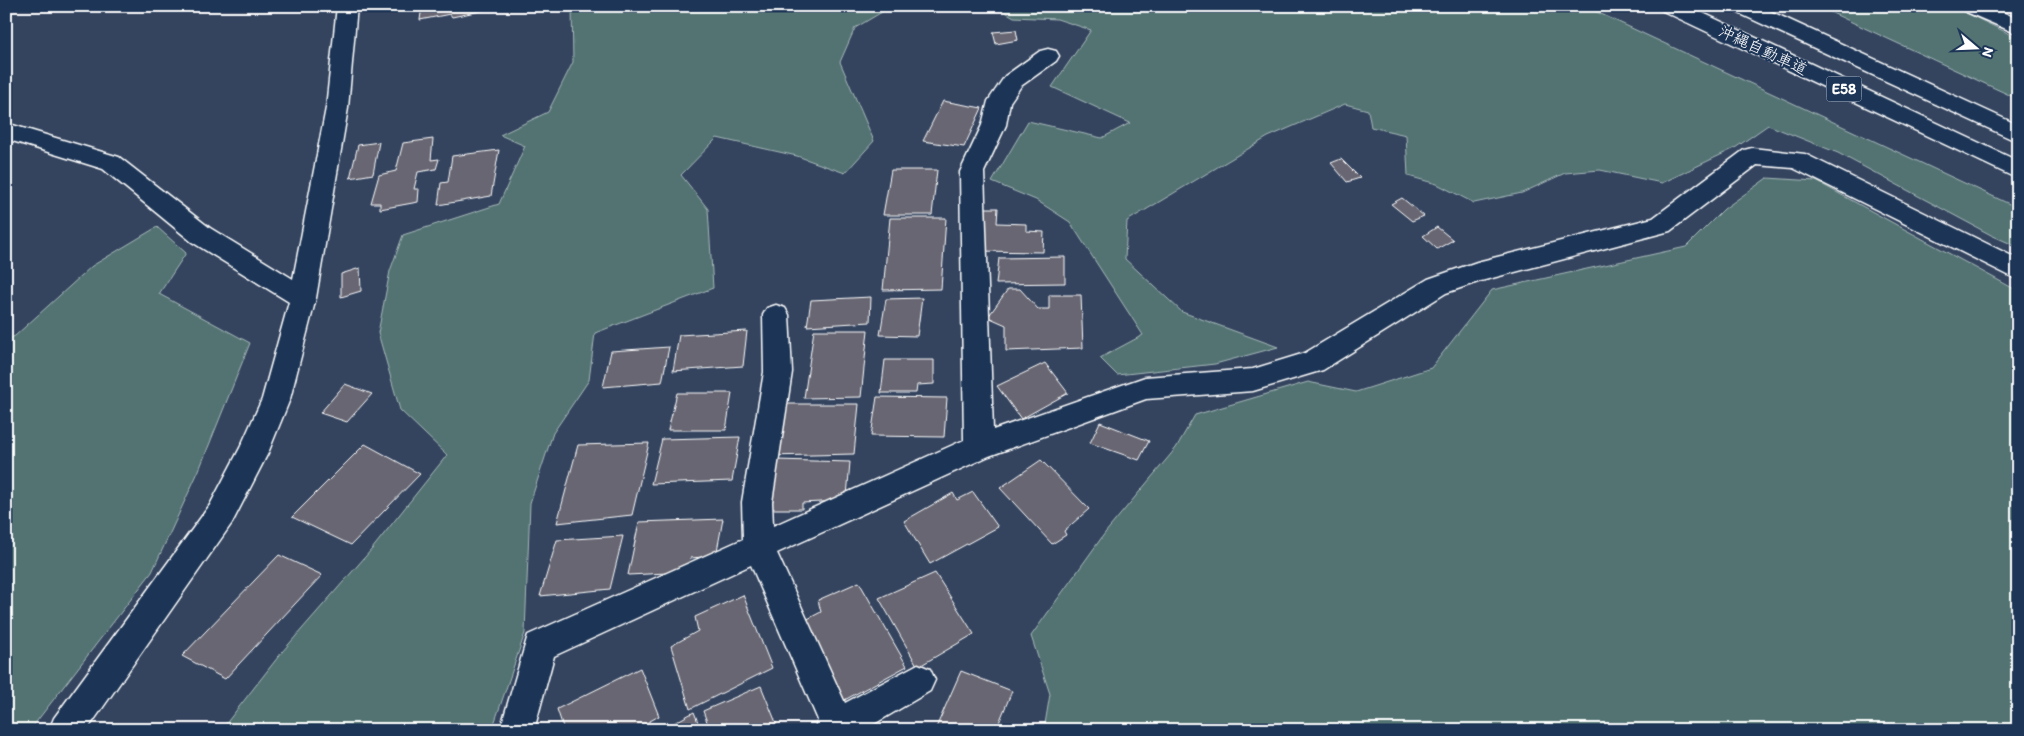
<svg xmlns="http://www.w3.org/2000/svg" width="2024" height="736" font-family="Itim,'Klee One',sans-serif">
<rect width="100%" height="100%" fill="#34445f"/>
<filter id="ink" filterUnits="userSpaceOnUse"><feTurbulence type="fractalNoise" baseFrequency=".02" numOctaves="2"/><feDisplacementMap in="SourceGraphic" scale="10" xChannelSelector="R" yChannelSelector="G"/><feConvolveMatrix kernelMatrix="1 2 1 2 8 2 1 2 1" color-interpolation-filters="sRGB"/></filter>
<g filter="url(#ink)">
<path fill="#527373" stroke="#a8b9b9" d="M568 6H892L855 28 840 62 874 141 845 173 797 156 717 138 681 175 708 209 713 288 595 333 589 380 553 433 530 503 525 633 492 730H221L282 652 372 549 447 455 400 410 378 333 390 271 403 235 499 204 525 146 500 135 548 112 573 62 572 8Z
M995 6H1584L2018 208V247L1991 235 1838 153 1768 125 1735 148 1662 183 1600 170 1565 173 1522 193 1474 203 1437 184 1408 176 1406 135 1371 127 1368 110 1345 104 1268 137 1127 221 1125 259 1182 312 1278 347 1215 364 1117 375 1100 358 1143 335 1070 222 1036 200 992 182 1028 121 1102 138 1130 123 1052 87 1091 30 1057 19 1014 17Z
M1817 6H1952L2018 38V99Z
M1767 178 1816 181 2018 291V730H1044L1050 694 1031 636 1105 533 1176 448 1195 415 1308 382 1356 392 1431 368 1492 290 1686 247 1724 209Z
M157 227 186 253 159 294 250 343 199 470 152 572 30 730H6V340L15 336 92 266Z"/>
<path fill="#686672" stroke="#fff" d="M422 6H504L452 17 450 14 420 20Z
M1016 30 1018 40 996 44 993 32Z
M943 101 982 108 964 147 923 141Z
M433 139 431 160 439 159 436 169 418 172 414 189H419L418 202 380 209V203H371L379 175 396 171 403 143Z
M379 142 373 174 350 178 358 145Z
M499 150 491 196 438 205 441 183 448 182 452 156Z
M1341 159 1360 178 1347 182 1331 163Z
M891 170H937L932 215H883Z
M1402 198 1424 216 1412 221 1391 204Z
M980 208H998L997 223 1026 224V231L1044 232 1043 252 978 251Z
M890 218H946L941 289 883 290Z
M1437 227 1453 240 1437 249 1423 236Z
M1065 257V283L996 284 999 258Z
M360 268 361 291 341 297V274Z
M1008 289H1020L1038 309H1049V295H1081L1083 348 1006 351V325L988 317Z
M871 297 870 322 807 326 811 300Z
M922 298 917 336 880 335 886 299Z
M814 330H868L861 397 804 398Z
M747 331 743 366 673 371 679 335Z
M669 347 662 382 603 387 611 351Z
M885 360H934V384L917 385 916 393H881Z
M1045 363 1068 393 1021 419 997 386Z
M345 384 372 394 347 422 320 413Z
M677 393H732L726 430H668Z
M877 397 947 398 944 437 871 436Z
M780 404H859L854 454 770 456Z
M1100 422 1149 441 1139 460 1090 443Z
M740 437 732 481 651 484 662 439Z
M649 443 632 515 557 523 578 445Z
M365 444 420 474 351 545 292 517Z
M776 460 850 462 847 496 839 501 802 503V509H767Z
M1041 460 1089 509 1064 531 1066 535 1052 544 1000 488Z
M973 492 998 527 930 564 904 521 953 493 957 500Z
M723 519 716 556 690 558 687 572 628 575 639 522Z
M623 536 610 589 540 596 557 540Z
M279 555 322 575 225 679 182 656Z
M935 573 974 634 918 667 879 598Z
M859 582 907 666 839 703 800 623 821 612 818 600Z
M743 595 772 668 690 709 671 646 698 631 695 617Z
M640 668 659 716 634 730H564L557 709Z
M961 671 1012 691 996 730H935Z
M761 686 779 730H710L703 711Z
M694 712 701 730H661Z"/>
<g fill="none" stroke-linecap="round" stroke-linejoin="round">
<g stroke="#fff" stroke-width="3">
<path id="minor" d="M337 6H357L348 108 316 298 290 399 268 453 232 523 87 730H49L54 718 210 505 240 448 262 399 289 302 192 242 103 169 6 139V123L119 157 210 228 293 279 326 108Z
M1961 6H1989L2018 19V34L1964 11Z
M1048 49 1056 51 1059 56 1056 61 1021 86 1010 102 1006 125 984 172 993 430 1145 377 1253 369 1305 353 1428 279 1477 262 1653 218 1744 150 1752 148 1805 154 2018 259V280L1793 168 1757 165 1670 231 1481 281 1446 293 1323 370 1253 391 1146 399 989 456 777 553 845 703 918 664 930 669 935 680 930 691 864 730H814L818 720 751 565 554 656 534 730H500L528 635 743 539 742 502 764 372 763 315 767 308 776 305 785 308 789 315 792 372 772 502 773 526 964 440 960 172 982 125 988 101 1005 76 1040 51Z"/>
</g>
<g stroke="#fff" stroke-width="3">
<path id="highway" d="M1660 6H1688L2018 161V179L1663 11Z
M1731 6H1759L2018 125V142L1734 11Z"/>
</g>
<use href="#minor" fill="#1d3557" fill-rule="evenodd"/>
<use href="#highway" fill="#1d3557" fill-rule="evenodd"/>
</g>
</g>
<g text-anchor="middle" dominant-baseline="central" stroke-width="4" stroke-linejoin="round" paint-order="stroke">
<rect fill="#1d3557" stroke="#bbc2cd" stroke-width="1" x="1826.5" y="76.5" width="35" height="25" rx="4"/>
<g font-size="15" font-weight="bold" fill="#fff">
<text x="1844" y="89">E58</text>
</g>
<g font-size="16" fill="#fff" stroke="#1d3557">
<text transform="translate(1763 50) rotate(25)">沖縄自動車道</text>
</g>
</g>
<rect width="2024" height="736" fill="none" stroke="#1d3557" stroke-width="25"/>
<rect x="12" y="12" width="1999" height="711" fill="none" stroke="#fff" stroke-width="2" filter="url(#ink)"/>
<g transform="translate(1976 48) rotate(109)" stroke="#1d3557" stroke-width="4" paint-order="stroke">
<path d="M0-4L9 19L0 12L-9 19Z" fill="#ffffff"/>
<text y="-8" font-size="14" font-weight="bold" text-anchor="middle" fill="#ffffff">N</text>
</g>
</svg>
